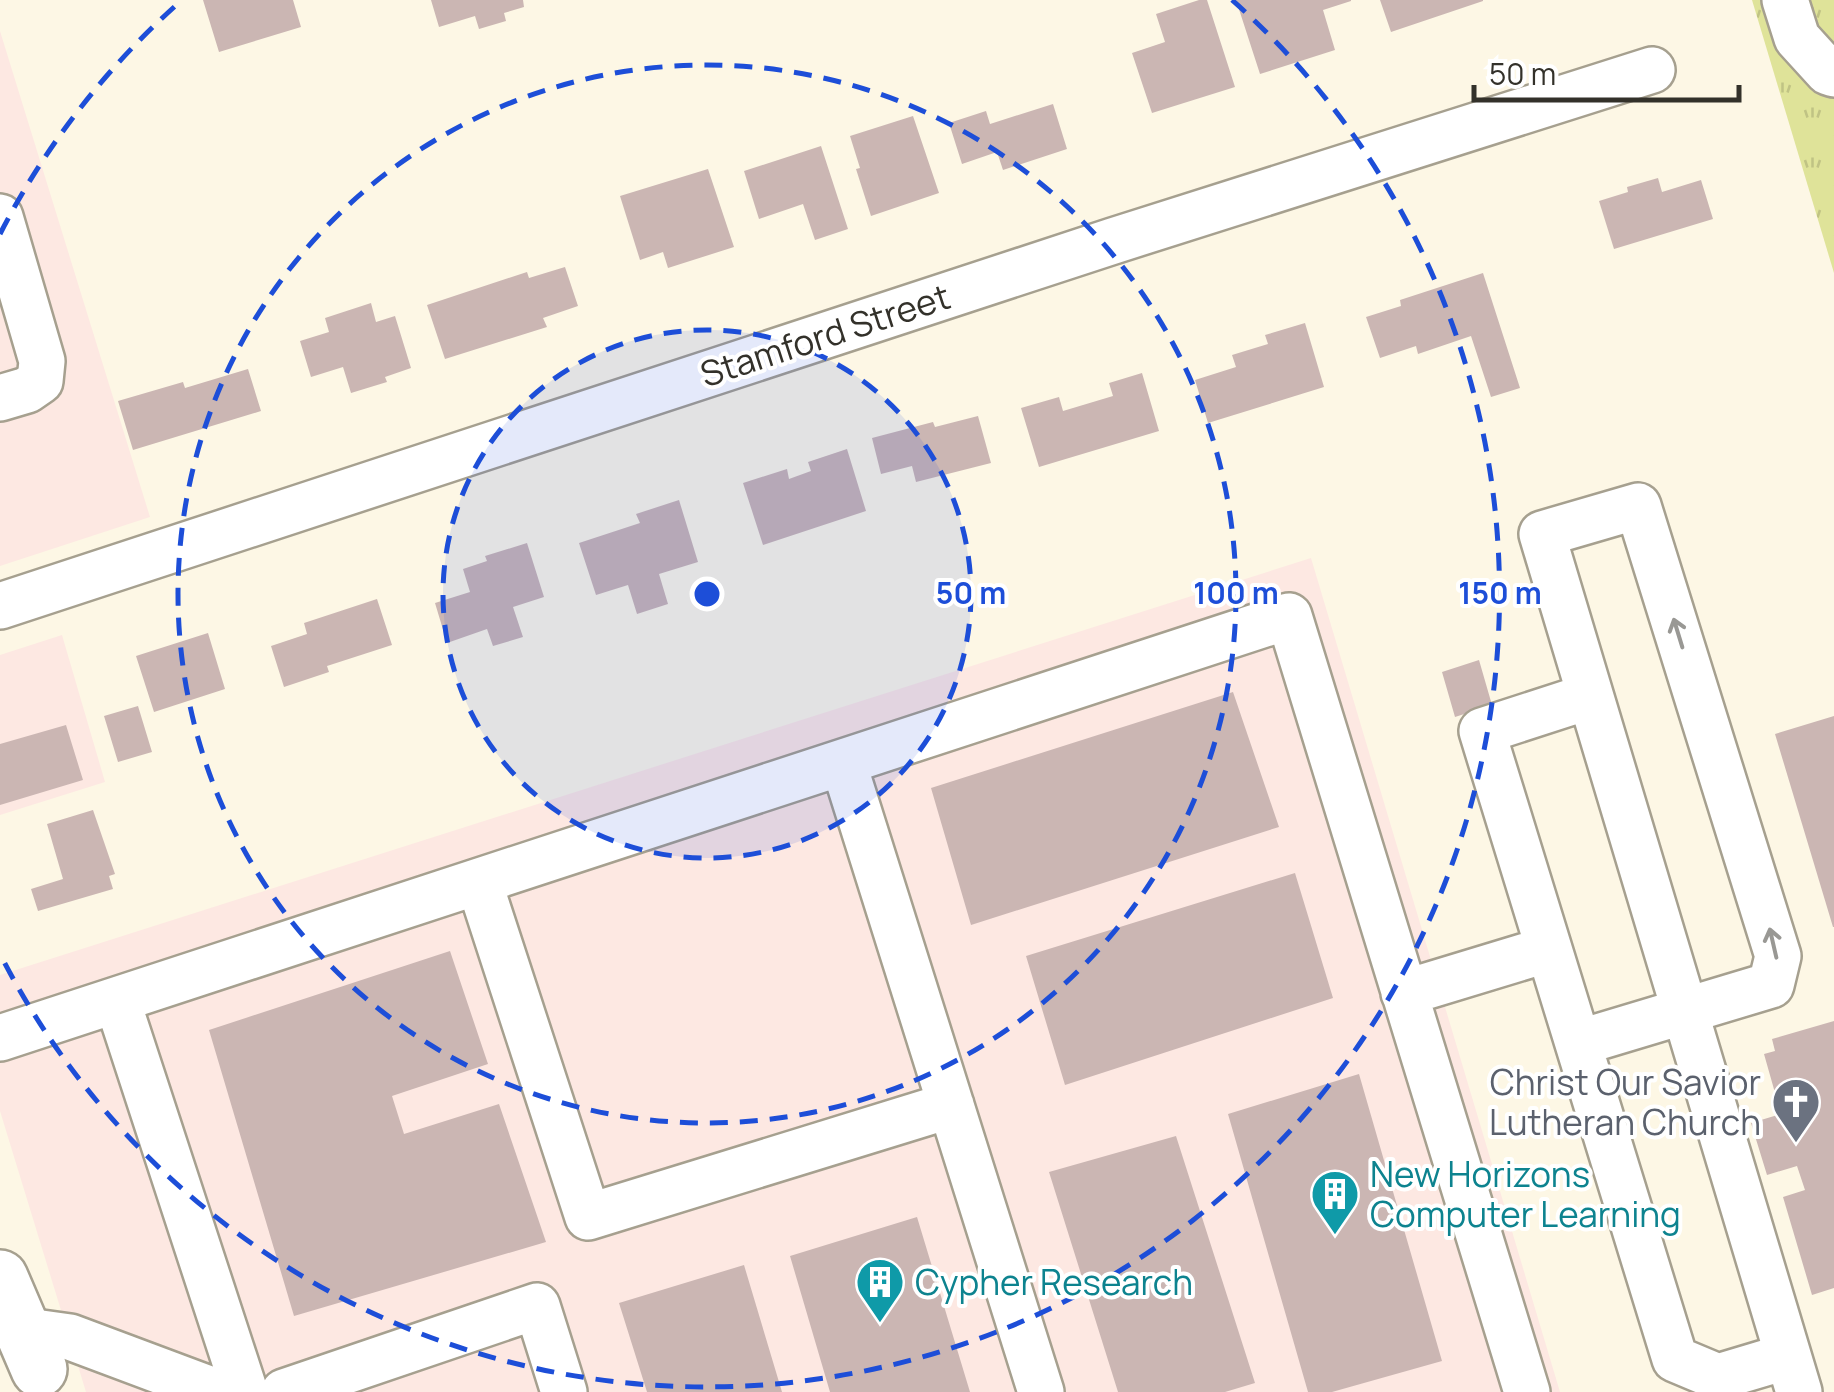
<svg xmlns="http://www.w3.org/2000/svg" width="1834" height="1392" font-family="Manrope,sans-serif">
<defs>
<pattern id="park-tufts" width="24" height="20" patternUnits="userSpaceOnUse" patternTransform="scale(2.5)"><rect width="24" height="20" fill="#dfe399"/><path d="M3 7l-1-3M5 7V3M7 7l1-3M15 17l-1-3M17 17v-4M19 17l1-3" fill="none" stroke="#c0c384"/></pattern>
</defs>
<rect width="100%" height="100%" fill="#fdf7e5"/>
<path fill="#fde8e2" d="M0 31 150 517 0 566Z
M1311 558 1560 1392H86L0 1111V975Z
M62 635 105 782 0 815V655Z"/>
<path fill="url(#park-tufts)" d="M1752 0H1834V273Z"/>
<path fill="#cbb6b3" d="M203 0H293L301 27 219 52Z
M431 0H523L524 7 504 13 506 21 479 29 475 16 439 27Z
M1199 0H1207L1235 87 1152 113 1132 53 1165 42 1156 14Z
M1236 0H1351V1L1323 10 1335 50 1260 74Z
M1380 0H1483V1L1391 32Z
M1053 104 1067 149 1003 170 997 152 962 164 949 123 986 111 990 124Z
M913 116 939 193 871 216 856 169 860 168 850 136Z
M821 146 848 229 815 240 803 204 759 219 744 171Z
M708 169 734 247 668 268 663 252 640 260 620 196Z
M1658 178 1662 192 1701 180 1713 219 1614 249 1599 201 1628 192 1627 187Z
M565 267 578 306 543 318 547 327 445 359 427 305 527 272 529 278Z
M1483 273 1520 388 1491 397 1471 336 1418 354 1416 346 1380 358 1366 317 1401 306 1400 300Z
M371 303 376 322 395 316 411 368 385 377 387 382 351 393 343 367 311 377 300 341 329 332 325 318Z
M1305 323 1324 387 1208 423 1195 380 1236 367 1232 355 1268 344 1265 335Z
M248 369 261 411 133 450 118 401 183 382 185 388Z
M1142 373 1159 431 1039 467 1021 408 1059 397 1063 411 1113 396 1109 383Z
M978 416 991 463 916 482 912 466 881 474 872 438 933 422 935 427Z
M847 449 866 511 763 545 743 483 787 469 789 479 811 471 808 462Z
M679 500 698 562 659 574 668 604 637 614 628 585 596 595 579 543 640 523 636 514Z
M527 543 544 597 513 607 523 637 493 646 487 629 447 643 435 603 470 592 463 569 487 561 485 556Z
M377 599 392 645 327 666 329 672 284 687 271 646 307 634 304 623Z
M208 633 225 689 154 712 136 656Z
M1479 660 1492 705 1455 717 1442 672Z
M1233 692 1279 827 971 925 931 788Z
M138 706 152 752 118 762 104 716Z
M1834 716V927H1833L1775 734Z
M66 725 83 780 0 805V744Z
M93 810 115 874 109 876 113 889 38 911 31 889 63 879 47 824Z
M1295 873 1333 998 1065 1085 1026 956Z
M450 951 488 1064 392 1096 404 1134 499 1104 546 1242 294 1316 209 1030Z
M1834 1021V1288L1812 1295 1783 1197 1805 1190 1797 1166 1767 1175 1751 1123 1781 1114 1764 1054 1775 1051 1772 1039Z
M1359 1074 1442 1361 1332 1392H1308L1228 1114Z
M1176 1136 1255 1383 1225 1392H1118L1049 1172Z
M917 1217 970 1392H830L790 1256Z
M744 1265 782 1392H647L619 1303Z"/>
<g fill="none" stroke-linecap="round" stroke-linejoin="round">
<g stroke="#a6a08f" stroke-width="50">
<path id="minor" d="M1785 0 1797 38 1828 72 1834 74
M0 217 42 361 40 381 27 390 0 398
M0 606 1113 241 1652 70
M1590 696 1482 731 1675 1359 1718 1377 1788 1356
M843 762 1041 1392
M479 882 588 1217 951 1105
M1404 993 1549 949
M117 1000 245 1392
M0 1038 1289 616 1527 1392
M1578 1043 1771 985 1778 956 1638 506 1542 534 1799 1392
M27 1331 70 1337 217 1392
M284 1392 537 1306 564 1392"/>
</g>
<g stroke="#a6a08f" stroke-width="60">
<path id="highway" d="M0 1278 39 1369"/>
</g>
<use href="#minor" stroke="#fff" stroke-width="45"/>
<use href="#highway" stroke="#fff" stroke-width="55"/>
</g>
<defs><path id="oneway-shaft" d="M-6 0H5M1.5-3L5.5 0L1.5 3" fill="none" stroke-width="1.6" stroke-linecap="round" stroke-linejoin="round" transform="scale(2.5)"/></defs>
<g stroke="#999894">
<use href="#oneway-shaft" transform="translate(1678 633) rotate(-107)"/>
<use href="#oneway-shaft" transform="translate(1773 943) rotate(-103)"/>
</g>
<circle cx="707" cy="594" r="264" fill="#1d4ed8" fill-opacity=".12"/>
<g fill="none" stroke="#1d4ed8" stroke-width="5" stroke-dasharray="18 12">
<circle cx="707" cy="594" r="264"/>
<circle cx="707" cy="594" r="529"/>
<path d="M0 234A793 793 0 0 1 182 0M1232 0A793 793 0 1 1 0 954"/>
</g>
<defs>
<g id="church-pin" transform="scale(2.5)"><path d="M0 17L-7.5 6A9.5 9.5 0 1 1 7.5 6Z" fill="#6b7280" stroke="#fff"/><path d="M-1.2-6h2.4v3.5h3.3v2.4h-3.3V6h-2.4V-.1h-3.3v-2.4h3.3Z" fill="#fff"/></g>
<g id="building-pin" transform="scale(2.5)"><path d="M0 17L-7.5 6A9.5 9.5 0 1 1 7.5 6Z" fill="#0f9aa8" stroke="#fff"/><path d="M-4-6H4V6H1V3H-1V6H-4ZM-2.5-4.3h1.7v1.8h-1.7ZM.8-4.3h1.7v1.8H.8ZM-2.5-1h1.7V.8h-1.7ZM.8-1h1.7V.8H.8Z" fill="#fff"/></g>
</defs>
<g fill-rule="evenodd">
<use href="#church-pin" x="1796" y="1102"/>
<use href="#building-pin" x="1335" y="1194"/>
<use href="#building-pin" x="880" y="1282"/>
</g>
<g text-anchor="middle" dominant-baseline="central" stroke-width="8" stroke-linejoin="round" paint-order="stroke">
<g font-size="35" fill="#33312a" stroke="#fff">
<text transform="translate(825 335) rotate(-18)">Stamford Street</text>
</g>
<g font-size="35" fill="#5b616d" stroke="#fff" text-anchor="end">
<text x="1761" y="1082">Christ Our Savior<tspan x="1761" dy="40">Lutheran Church</tspan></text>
</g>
<g font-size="35" fill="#0d838f" stroke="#fff" text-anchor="start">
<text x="1370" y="1174">New Horizons<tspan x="1370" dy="40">Computer Learning</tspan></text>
<text x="915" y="1282">Cypher Research</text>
</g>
</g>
<circle cx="707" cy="594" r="15" fill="#1d4ed8" stroke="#fff" stroke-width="5"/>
<g font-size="30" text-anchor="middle" font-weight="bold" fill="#1d4ed8" stroke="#fff" stroke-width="8" stroke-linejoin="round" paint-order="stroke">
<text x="971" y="604">50 m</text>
<text x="1236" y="604">100 m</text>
<text x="1500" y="604">150 m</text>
</g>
<path d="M1474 85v15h265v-15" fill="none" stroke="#33312a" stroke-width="5"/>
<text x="1489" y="85" font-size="30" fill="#33312a" stroke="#ffffff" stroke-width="8" paint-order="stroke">50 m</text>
</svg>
